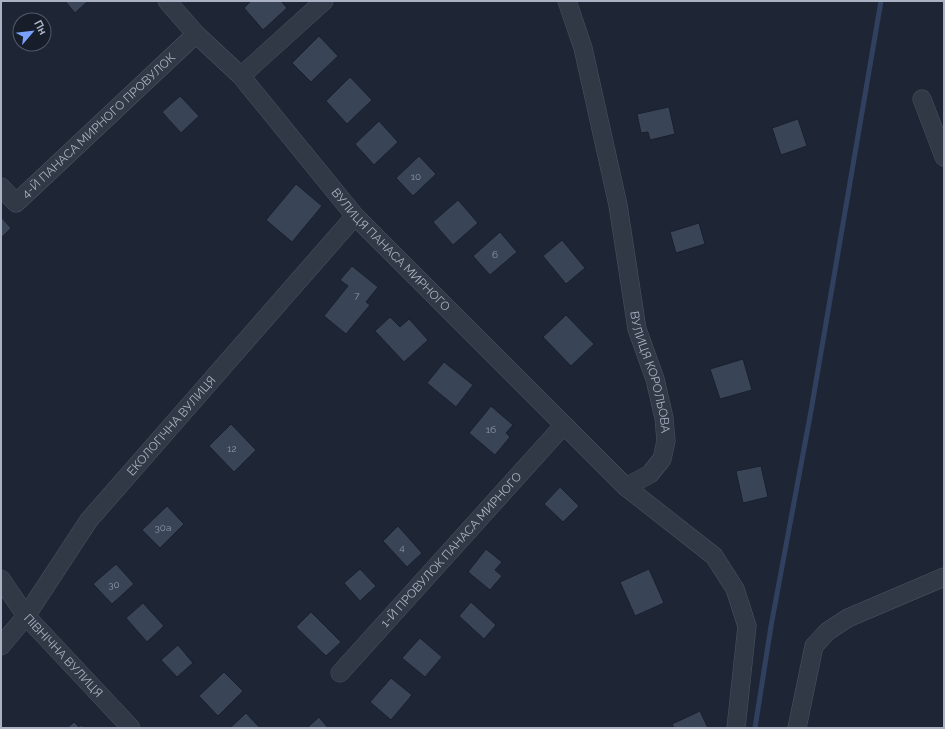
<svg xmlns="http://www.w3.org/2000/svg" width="945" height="729" font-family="Raleway,sans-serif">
<rect width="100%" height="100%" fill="#1e2636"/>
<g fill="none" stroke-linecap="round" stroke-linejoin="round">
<path stroke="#30405e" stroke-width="5" d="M755 728 771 626 811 411 881 1"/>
</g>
<path fill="#394457" stroke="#19202d" d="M65 1H88L75 13Z
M251 1H281L287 8 263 30 244 8Z
M319 36 338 56 311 82 292 63Z
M350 77 372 100 347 124 326 101Z
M180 96 199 116 181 133 162 112Z
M669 107 675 134 650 140 648 132 641 133 637 114Z
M798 119 807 146 781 155 772 128Z
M379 121 398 142 374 165 355 144Z
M419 156 436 174 413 196 396 178Z
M296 184 322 206 292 242 266 220Z
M458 200 478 223 453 245 433 222Z
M1 217 11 228 1 238Z
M699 223 705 244 676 253 670 232Z
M500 232 517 252 490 275 473 256Z
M562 240 585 268 566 284 543 256Z
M352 266 378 287 366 302 370 305 346 334 324 316 348 286 340 280Z
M566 315 594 344 571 366 543 337Z
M390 317 400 327 409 319 428 340 404 362 375 331Z
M743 359 752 390 720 399 710 369Z
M444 362 473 385 456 407 427 383Z
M491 406 513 425 506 433 510 437 495 455 469 433Z
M231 424 256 450 234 472 209 446Z
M761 466 768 497 743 503 736 471Z
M560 487 579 506 563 522 544 504Z
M167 506 184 524 160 548 142 530Z
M398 526 422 553 407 567 383 541Z
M486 549 502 562 495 570 502 576 490 590 468 572Z
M116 564 134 584 112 604 93 584Z
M360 569 376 586 360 601 344 583Z
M649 569 664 603 635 616 620 582Z
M471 602 496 625 484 639 459 616Z
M143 603 164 626 147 642 126 618Z
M311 612 341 642 326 656 296 627Z
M420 638 442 657 425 677 402 658Z
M178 645 193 663 177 677 161 660Z
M224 672 243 691 218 716 199 696Z
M391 678 412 695 391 720 370 702Z
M700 711 708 728H674L672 724Z
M246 713 260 728H230Z
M319 717 328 728H307Z
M74 722 79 727 82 725 84 728H67Z"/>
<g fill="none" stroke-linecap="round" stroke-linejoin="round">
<g stroke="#4c5362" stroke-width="19">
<g id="minor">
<path id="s1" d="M167 1 196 34 241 76 355 216 626 487 714 556 735 589 747 626 736 728"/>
<path id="s2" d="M567 1 583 48 618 205 637 329 655 379 664 418 666 441 662 459 650 474 626 487"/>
<path d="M241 76 324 1"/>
<path d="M922 99 944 157"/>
<path id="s3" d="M1 187 16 203 196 34"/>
<path id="s4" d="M1 579 26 616 131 728"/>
<path id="s5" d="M1 646 26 616 89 520 355 216"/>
<path id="s6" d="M340 673 563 426"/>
<path d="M797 728 814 646 828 631 848 618 944 577"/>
</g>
</g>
<use href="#minor" stroke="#313846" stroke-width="18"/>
</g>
<g text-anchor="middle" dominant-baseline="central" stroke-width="3.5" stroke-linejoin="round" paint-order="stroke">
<g font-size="10" fill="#8e96a9">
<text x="416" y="176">10</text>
<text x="495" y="254">6</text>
<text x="357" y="295">7</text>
<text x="491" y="429">1б</text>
<text x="232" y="448">12</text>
<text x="163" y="527">30а</text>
<text x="402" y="547">4</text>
<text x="114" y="584">30</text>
</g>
<g font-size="12" fill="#abb2c4" stroke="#171e2a">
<text stroke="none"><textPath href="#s3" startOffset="135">4-Й ПАНАСА МИРНОГО ПРОВУЛОК</textPath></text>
<text stroke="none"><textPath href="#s1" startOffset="335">ВУЛИЦЯ ПАНАСА МИРНОГО</textPath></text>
<text stroke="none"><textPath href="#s2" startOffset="381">ВУЛИЦЯ КОРОЛЬОВА</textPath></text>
<text stroke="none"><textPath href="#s5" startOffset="279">ЕКОЛОГІЧНА ВУЛИЦЯ</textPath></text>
<text stroke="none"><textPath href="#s6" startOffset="166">1-Й ПРОВУЛОК ПАНАСА МИРНОГО</textPath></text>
<text stroke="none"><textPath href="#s4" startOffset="99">ПІВНІЧНА ВУЛИЦЯ</textPath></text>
</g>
</g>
<rect width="945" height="729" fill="none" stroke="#abb2c4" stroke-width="4"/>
<g transform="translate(32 32) rotate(62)"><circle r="19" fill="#171e2a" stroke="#525968"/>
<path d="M0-3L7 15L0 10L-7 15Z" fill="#77a1fc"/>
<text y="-6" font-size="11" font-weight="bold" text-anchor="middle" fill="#abb2c4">Пн</text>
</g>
</svg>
